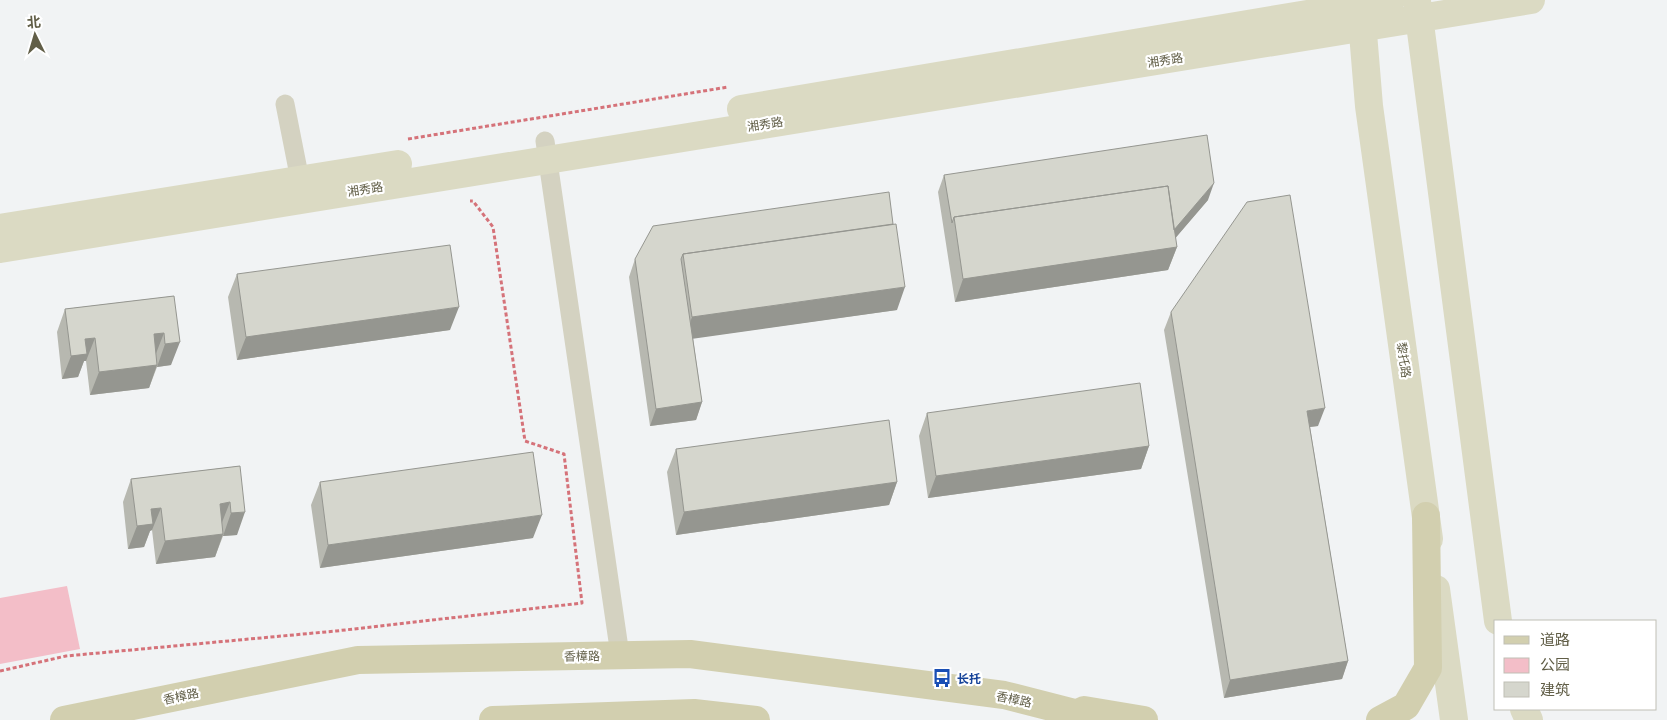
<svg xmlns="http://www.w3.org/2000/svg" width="1667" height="720" font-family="'IBM Plex Sans','Noto Sans SC',sans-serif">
<rect width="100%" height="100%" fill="#f1f3f4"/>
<path fill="#f3bec8" d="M67 586 80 649 0 664V598Z"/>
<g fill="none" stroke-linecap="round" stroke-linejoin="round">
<path stroke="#d57279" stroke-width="3" stroke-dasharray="4 2.5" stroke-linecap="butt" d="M408 139 728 87
M0 671 66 656 336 631 582 603 564 454 525 441 493 227 473 201H470"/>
<path stroke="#d4d2c1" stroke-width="19" d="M285 104 300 180
M545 141 620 655"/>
<path stroke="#dbdac3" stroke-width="28" d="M1417 1 1498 621
M1361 9 1369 106 1429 539
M741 109 1391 0
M0 228 398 164
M0 249 1531 0
M1436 589 1454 720
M1524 709 1529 720"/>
<path stroke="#d2cfaf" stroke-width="28" d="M1084 710 1144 720
M64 720 358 660 690 654 1004 695 1102 720
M493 720 694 713 756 720
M1380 720 1406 706 1428 668 1426 516"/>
</g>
<path fill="#b7b8b0" d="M944 175 1208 200 1175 238 1177 247 1168 270 955 302 938 192Z
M893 224 897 310 693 338 702 402 696 420 650 426 629 277 635 259Z
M237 274 450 330 237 360 228 297Z
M174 296 171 365 157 367 149 388 90 395 86 361H84L78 377 62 379 57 332 65 309Z
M1171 312 1318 426 1310 427 1348 661 1342 679 1224 698 1164 330Z
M927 413 1149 446 1141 469 928 498 919 436Z
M676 449 897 482 889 505 676 535 667 472Z
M240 466 237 535 223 536 215 557 156 564 152 530 150 531 144 547 128 549 123 502 131 479Z
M320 482 533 538 320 568 311 505Z"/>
<path fill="#959690" d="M1214 183 1208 200 1167 248 1177 247 1168 270 955 302 963 279 1172 232Z
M905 287 897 310 684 340 692 317Z
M459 307 450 330 237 360 246 337Z
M164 333 155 356 154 334Z
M95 338 86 361H84L78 377 62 379 71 356 85 339Z
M180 342 171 365 157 367 165 344Z
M157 365 149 388 90 395 99 372Z
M702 402 696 420 650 426 656 409Z
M1325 408 1318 426 1301 428 1307 411Z
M1149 446 1141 469 928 498 936 476Z
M897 482 889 505 676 535 684 512Z
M230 502 221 525 220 504Z
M161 508 152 530 150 531 144 547 128 549 137 526 151 509Z
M245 512 237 535 223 536 231 513Z
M542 515 533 538 320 568 328 545Z
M223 534 215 557 156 564 165 541Z
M1348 661 1342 679 1224 698 1230 680Z"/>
<path fill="#d5d6cd" stroke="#959690" d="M1207 135 1214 183 1174 230 1168 186 954 217 952 223 944 175Z
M1168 186 1177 247 963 279 954 217Z
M889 192 893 224 683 254 681 259 702 402 656 409 635 259 653 226Z
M1290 195 1325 408 1307 411 1348 661 1230 680 1171 312 1247 202Z
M896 224 905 287 692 317 683 254Z
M450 245 459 307 246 337 237 274Z
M174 296 180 342 165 344 164 333 154 334 157 365 99 372 95 338 85 339 87 354 71 356 65 309Z
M1140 383 1149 446 936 476 927 413Z
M889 420 897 482 684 512 676 449Z
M533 452 542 515 328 545 320 482Z
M240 466 245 512 231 513 230 502 220 504 223 534 165 541 161 508 151 509 153 524 137 526 131 479Z"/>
<defs>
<g id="bus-bare" transform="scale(1.5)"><path d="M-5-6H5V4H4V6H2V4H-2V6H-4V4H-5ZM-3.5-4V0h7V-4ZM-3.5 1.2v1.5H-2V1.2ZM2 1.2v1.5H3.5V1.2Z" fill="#1a4fb4" stroke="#fff" stroke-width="2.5" paint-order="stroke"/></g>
</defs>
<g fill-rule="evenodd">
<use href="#bus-bare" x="942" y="678"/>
</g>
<g text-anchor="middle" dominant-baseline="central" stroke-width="4.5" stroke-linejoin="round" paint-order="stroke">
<g font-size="12" fill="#615e47" stroke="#fff">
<text transform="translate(1165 60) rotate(-9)">湘秀路</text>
<text transform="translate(765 124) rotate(-9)">湘秀路</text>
<text transform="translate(365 189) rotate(-9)">湘秀路</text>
<text transform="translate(1404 360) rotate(82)">黎托路</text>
<text transform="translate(582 656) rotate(-1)">香樟路</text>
<text transform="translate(181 696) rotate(-12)">香樟路</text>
<text transform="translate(1014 699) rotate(12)">香樟路</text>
</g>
<g font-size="12" font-weight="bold" fill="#164399" stroke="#fff" text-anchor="start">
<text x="957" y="678">长托</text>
</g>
</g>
<rect x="1494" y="620" width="162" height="90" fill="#ffffff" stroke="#c0bfb5"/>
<rect x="1504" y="636" width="25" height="8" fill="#d2cfaf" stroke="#c0bfb5"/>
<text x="1540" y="645" font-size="15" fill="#615e47">道路</text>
<rect x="1504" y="658" width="25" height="15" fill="#f3bec8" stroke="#c0bfb5"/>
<text x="1540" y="670" font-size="15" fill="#615e47">公园</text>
<rect x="1504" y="682" width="25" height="15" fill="#d5d6cd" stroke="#c0bfb5"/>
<text x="1540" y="695" font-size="15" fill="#615e47">建筑</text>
<g transform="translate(35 35) rotate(355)" stroke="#ffffff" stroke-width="4" paint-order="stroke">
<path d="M0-4L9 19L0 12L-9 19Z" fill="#615e47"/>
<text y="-8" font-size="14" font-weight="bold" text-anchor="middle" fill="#615e47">北</text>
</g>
</svg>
